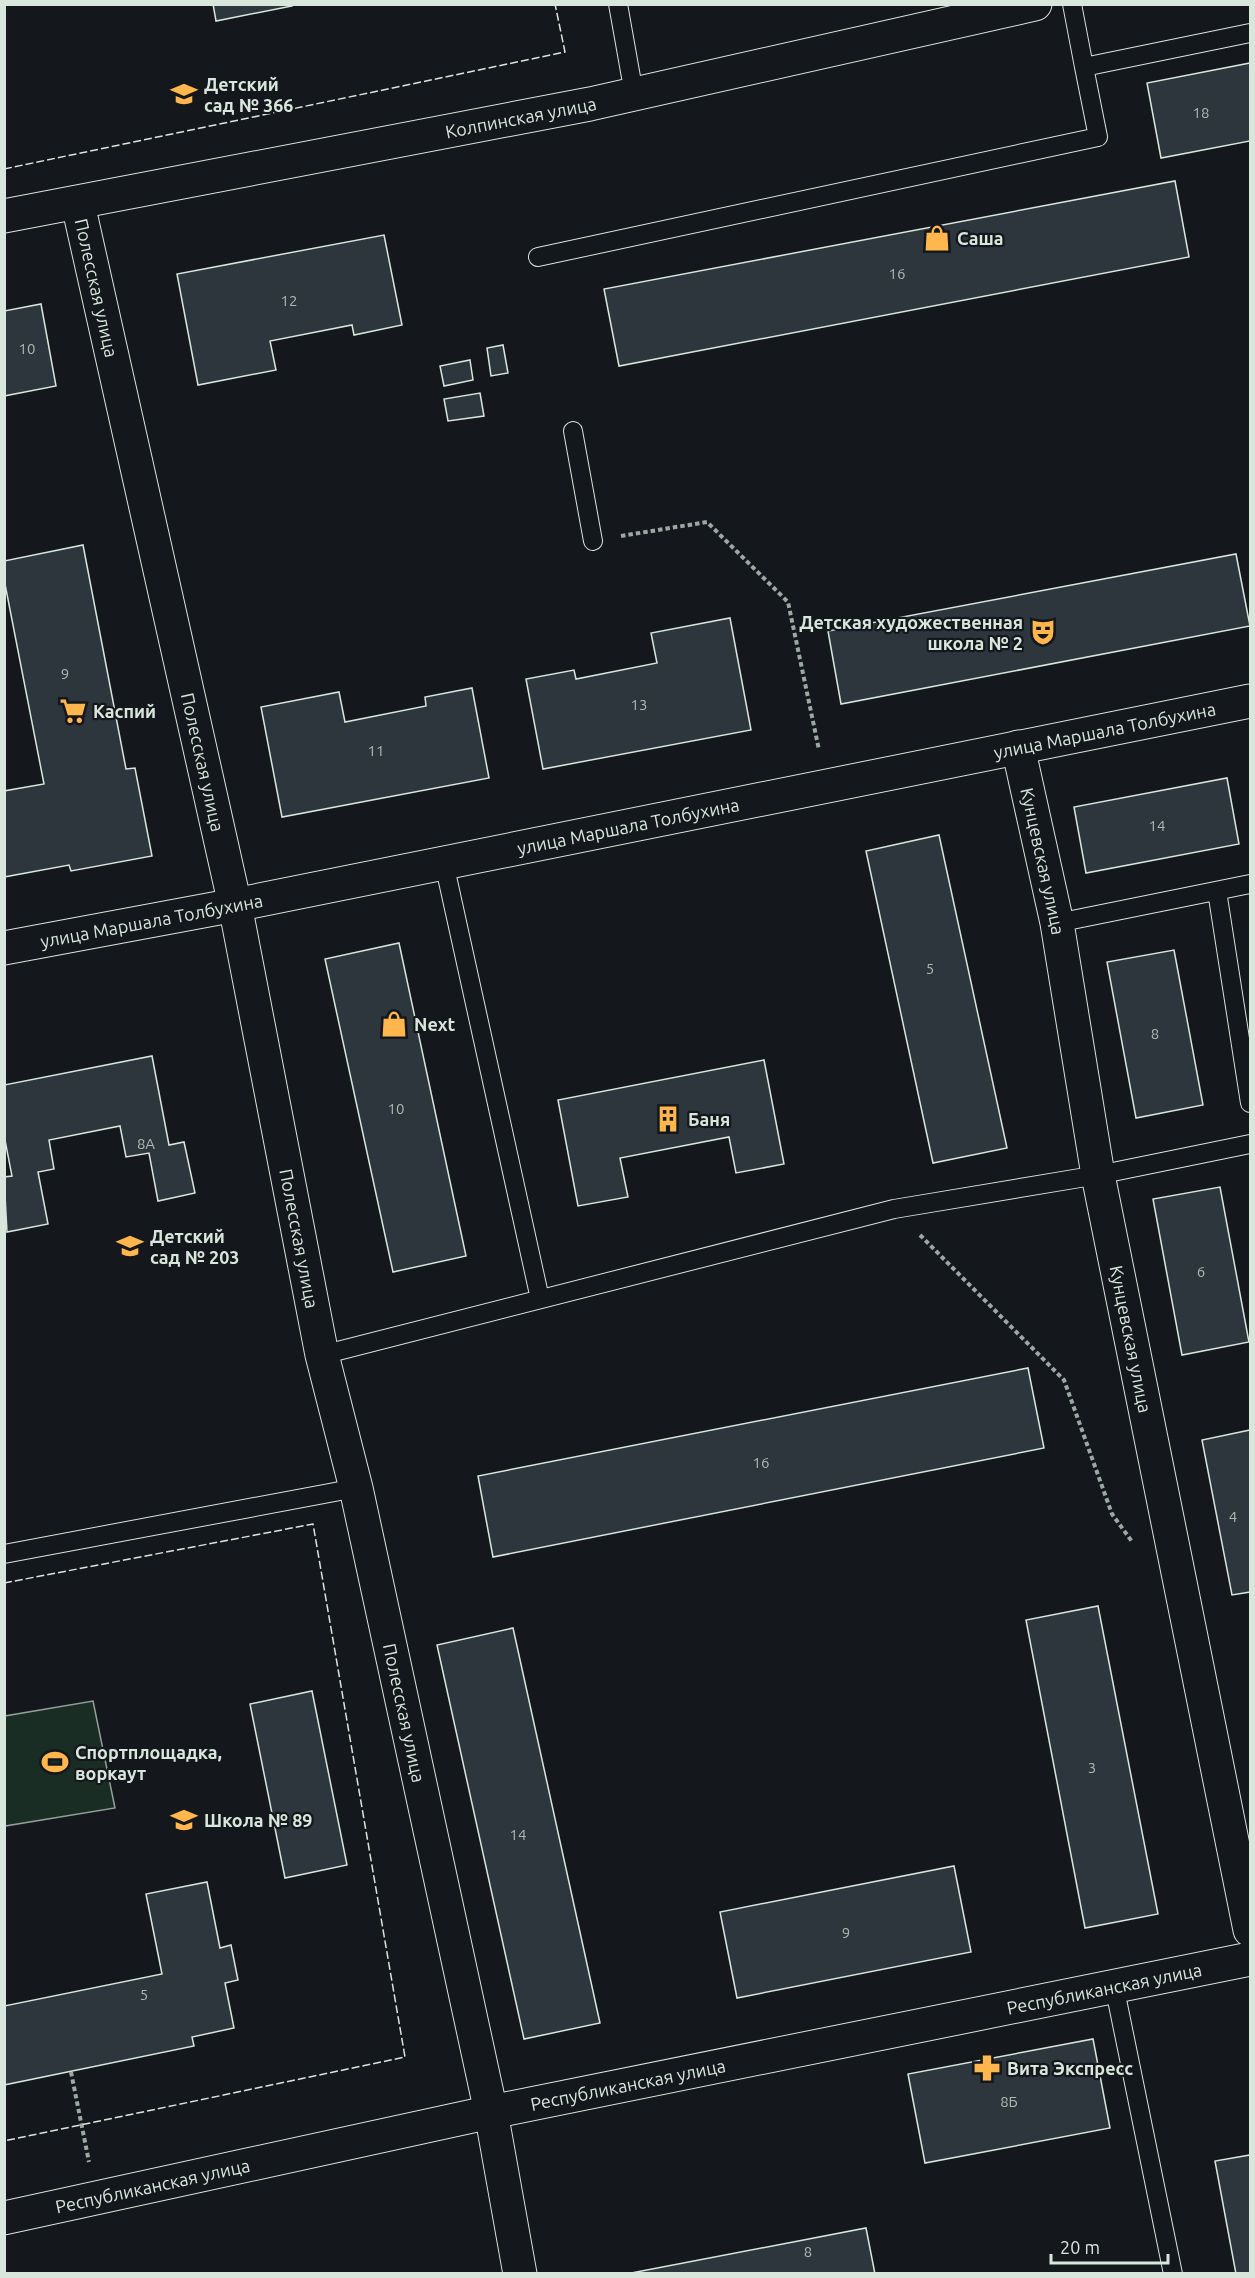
<svg xmlns="http://www.w3.org/2000/svg" width="1255" height="2278" font-family="Ubuntu,sans-serif">
<rect width="100%" height="100%" fill="#14181c"/>
<path fill="#1a2d24" stroke="#939e99" stroke-width="1.5" d="M93 1701 115 1808 5 1826V1716Z"/>
<path fill="#2c363c" stroke="#d8e6dc" stroke-width="1.5" d="M213 4H291L292 6 216 21Z
M1250 63V141L1161 158 1147 83Z
M1175 181 1189 257 619 366 604 289Z
M384 235 402 325 354 335 352 325 270 341 276 370 198 385 177 274Z
M41 304 56 386 4 396V311Z
M503 345 508 373 491 376 487 348Z
M470 360 473 380 444 386 440 366Z
M480 393 484 416 448 421 444 399Z
M83 545 126 769 135 768 152 856 71 871 69 865 4 877V791L44 784 4 579V561Z
M1236 554 1250 626 841 704 828 631Z
M730 618 751 730 543 769 526 679 574 670 576 679 657 663 651 633Z
M472 688 489 778 282 817 261 707 339 692 345 722 426 706 425 697Z
M1227 778 1239 844 1086 873 1074 807Z
M939 835 1007 1148 933 1163 866 851Z
M399 943 466 1256 393 1272 325 959Z
M1174 950 1203 1105 1136 1118 1107 962Z
M152 1056 169 1145 184 1142 195 1193 158 1201 149 1153 126 1157 120 1126 49 1140 54 1169 38 1172 48 1224 7 1232 4 1177 12 1176 4 1135V1085Z
M764 1060 784 1164 736 1173 729 1137 620 1158 628 1197 578 1206 558 1100Z
M1220 1187 1249 1342 1182 1355 1153 1199Z
M1028 1368 1044 1448 493 1557 478 1476Z
M1250 1430V1592L1232 1595 1202 1440Z
M1098 1606 1158 1914 1085 1928 1026 1620Z
M513 1628 600 2023 524 2039 437 1645Z
M312 1691 347 1865 285 1878 250 1704Z
M954 1866 971 1952 737 1998 720 1912Z
M207 1882 220 1948 231 1945 238 1980 225 1983 234 2028 192 2037 194 2046 4 2085V2006L162 1974 146 1894Z
M1093 2039 1110 2128 925 2163 908 2074Z
M1250 2155V2274H1236L1215 2161Z
M866 2228 875 2274H626Z"/>
<g fill="none" stroke-linecap="round" stroke-linejoin="round">
<g stroke="#d8e6dc" stroke-width="20">
<path id="lane" d="M618 4 634 94
M1072 4 1084 67 1250 33
M538 257 1098 137 1084 67
M573 431 593 541
M444 863 540 1299
M1217 891 1250 1103
M1057 923 1250 884
M322 1355 894 1209 1098 1175 1250 1144
M4 1554 356 1488
M1114 1985 1173 2274"/>
</g>
<g stroke="#d8e6dc" stroke-width="35">
<g id="street">
<path id="s1" d="M78 204 235 905 322 1355 356 1488 491 2112 520 2274"/>
<path id="s2" d="M4 216 590 104 1035 4"/>
<path id="s3" d="M1018 747 1057 923 1098 1175 1250 1930"/>
<path id="s4" d="M4 948 235 905 1250 701"/>
<path id="s5" d="M4 2218 491 2112 1250 1959"/>
</g>
</g>
<path stroke="#9da8a2" stroke-width="4" stroke-dasharray="4.5 3" stroke-linecap="butt" d="M621 536 707 522 788 602 819 750
M920 1235 1064 1380 1112 1514 1133 1543
M71 2072 89 2162"/>
<use href="#lane" stroke="#14181c" stroke-width="18"/>
<use href="#street" stroke="#14181c" stroke-width="33"/>
<path stroke="#d8e6dc" stroke-width="1.5" stroke-dasharray="8 3" stroke-linecap="butt" d="M4 169 565 52 555 4
M4 1583 313 1524 405 2057 4 2141"/>
</g>
<defs>
<g id="school-bare" transform="scale(2.07)"><path d="M0-5L7-2L0 1L-7-2ZM-4 1L0 2.5L4 1V4Q0 6-4 4Z" fill="#ffb74d" stroke="#14181c" stroke-width="2.5" paint-order="stroke"/></g>
<g id="shop-bare" transform="scale(2.07)"><path d="M-5-2.5h2.3a2.7 3.5 0 0 1 5.4 0H5L5.5 6h-11ZM-1.5-2.5h3a1.5 2.3 0 0 0-3 0Z" fill="#ffb74d" stroke="#14181c" stroke-width="2.5" paint-order="stroke"/></g>
<g id="theatre-bare" transform="scale(2.07)"><path d="M-5-5.5Q0-4 5-5.5V0Q5 5 0 6Q-5 5-5 0ZM-3.3-2.5H-1v1.5H-3.3ZM1-2.5H3.3v1.5H1ZM-2.8 1Q0 5.5 2.8 1Z" fill="#ffb74d" stroke="#14181c" stroke-width="2.5" paint-order="stroke"/></g>
<g id="supermarket-bare" transform="scale(2.07)"><path d="M-6-5.5h2.5l.6 2H6L4.5 2H-2.5L-4.4-4H-6ZM-1.5 3.2a1.3 1.3 0 1 0 .1 0ZM3 3.2a1.3 1.3 0 1 0 .1 0Z" fill="#ffb74d" stroke="#14181c" stroke-width="2.5" paint-order="stroke"/></g>
<g id="building-bare" transform="scale(2.07)"><path d="M-4-6H4V6H1V3H-1V6H-4ZM-2.5-4.3h1.7v1.8h-1.7ZM.8-4.3h1.7v1.8H.8ZM-2.5-1h1.7V.8h-1.7ZM.8-1h1.7V.8H.8Z" fill="#ffb74d" stroke="#14181c" stroke-width="2.5" paint-order="stroke"/></g>
<g id="stadium-bare" transform="scale(2.07)"><path d="M0-5a6.5 5 0 1 0 0 10a6.5 5 0 1 0 0-10ZM-3.5-1.8h7v3.6h-7Z" fill="#ffb74d" stroke="#14181c" stroke-width="2.5" paint-order="stroke"/></g>
<g id="pharmacy-bare" transform="scale(2.07)"><path d="M-2-6h4v4h4v4h-4v4h-4v-4h-4v-4h4Z" fill="#ffb74d" stroke="#14181c" stroke-width="2.5" paint-order="stroke"/></g>
</defs>
<g fill-rule="evenodd">
<use href="#school-bare" x="184" y="94"/>
<use href="#shop-bare" x="937" y="238"/>
<use href="#theatre-bare" x="1043" y="632"/>
<use href="#supermarket-bare" x="73" y="711"/>
<use href="#shop-bare" x="394" y="1024"/>
<use href="#building-bare" x="668" y="1119"/>
<use href="#school-bare" x="130" y="1246"/>
<use href="#stadium-bare" x="55" y="1762"/>
<use href="#school-bare" x="184" y="1820"/>
<use href="#pharmacy-bare" x="987" y="2068"/>
</g>
<g text-anchor="middle" dominant-baseline="central" stroke-width="4.5" stroke-linejoin="round" paint-order="stroke">
<g font-size="15" fill="#adbab4">
<text x="1201" y="112">18</text>
<text x="897" y="273">16</text>
<text x="289" y="300">12</text>
<text x="27" y="348">10</text>
<text x="65" y="673">9</text>
<text x="639" y="704">13</text>
<text x="376" y="750">11</text>
<text x="1157" y="825">14</text>
<text x="930" y="968">5</text>
<text x="1155" y="1033">8</text>
<text x="396" y="1108">10</text>
<text x="146" y="1143">8А</text>
<text x="1201" y="1271">6</text>
<text x="761" y="1462">16</text>
<text x="1233" y="1516">4</text>
<text x="1092" y="1767">3</text>
<text x="518" y="1834">14</text>
<text x="846" y="1932">9</text>
<text x="144" y="1994">5</text>
<text x="1009" y="2101">8Б</text>
<text x="808" y="2251">8</text>
</g>
<g font-size="18" font-weight="bold" fill="#d8e6dc" stroke="#14181c" text-anchor="start">
<text x="204" y="84">Детский<tspan x="204" dy="21">сад № 366</tspan></text>
<text x="957" y="238">Саша</text>
<text x="1023" y="622" text-anchor="end">Детская художественная<tspan x="1023" dy="21">школа № 2</tspan></text>
<text x="93" y="711">Каспий</text>
<text x="414" y="1024">Next</text>
<text x="688" y="1119">Баня</text>
<text x="150" y="1236">Детский<tspan x="150" dy="21">сад № 203</tspan></text>
<text x="75" y="1752">Спортплощадка,<tspan x="75" dy="21">воркаут</tspan></text>
<text x="204" y="1820">Школа № 89</text>
<text x="1007" y="2068">Вита Экспресс</text>
</g>
<g font-size="18" fill="#d8e6dc" stroke="#14181c">
<text stroke="none"><textPath href="#s2" startOffset="526">Колпинская улица</textPath></text>
<text stroke="none"><textPath href="#s1" startOffset="86">Полесская улица</textPath></text>
<text stroke="none"><textPath href="#s4" startOffset="1122">улица Маршала Толбухина</textPath></text>
<text stroke="none"><textPath href="#s1" startOffset="572">Полесская улица</textPath></text>
<text stroke="none"><textPath href="#s4" startOffset="636">улица Маршала Толбухина</textPath></text>
<text stroke="none"><textPath href="#s3" startOffset="117">Кунцевская улица</textPath></text>
<text stroke="none"><textPath href="#s4" startOffset="150">улица Маршала Толбухина</textPath></text>
<text stroke="none"><textPath href="#s1" startOffset="1058">Полесская улица</textPath></text>
<text stroke="none"><textPath href="#s3" startOffset="603">Кунцевская улица</textPath></text>
<text stroke="none"><textPath href="#s1" startOffset="1544">Полесская улица</textPath></text>
<text stroke="none"><textPath href="#s5" startOffset="1124">Республиканская улица</textPath></text>
<text stroke="none"><textPath href="#s5" startOffset="638">Республиканская улица</textPath></text>
<text stroke="none"><textPath href="#s5" startOffset="152">Республиканская улица</textPath></text>
</g>
</g>
<rect width="1255" height="2278" fill="none" stroke="#d8e6dc" stroke-width="12"/>
<path d="M1051 2254v9h117v-9" fill="none" stroke="#d8e6dc" stroke-width="3"/>
<text x="1060" y="2254" font-size="18" fill="#d8e6dc" stroke="#14181c" stroke-width="4.5" paint-order="stroke">20 m</text>
</svg>
